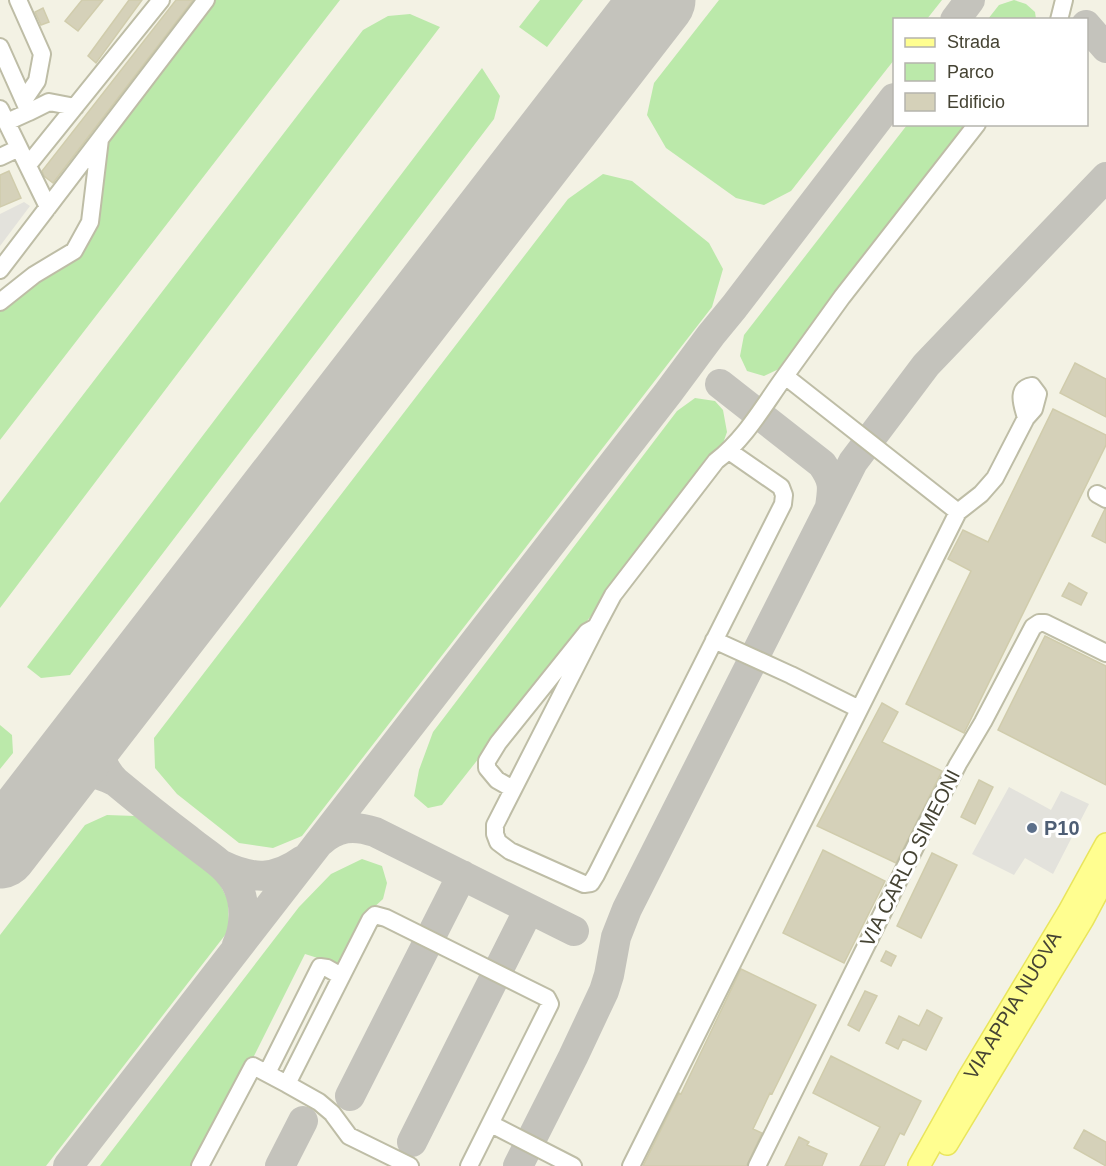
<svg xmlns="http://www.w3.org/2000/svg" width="1106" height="1166" font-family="Arial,sans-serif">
<rect width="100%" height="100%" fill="#f3f2e4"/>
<path fill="#bbe9aa" d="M206 0H340L0 440V302L74 251 90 222 100 139Z
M540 0H583L547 47 519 27Z
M719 0H942L927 19 894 20V60L791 191 764 205 736 198 666 148 647 115 654 83Z
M1014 0 1026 4 1035 12 1036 19H988L999 5Z
M410 14 440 27 0 608V503L363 30 388 16Z
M482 68 500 96 494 119 70 675 41 678 27 667Z
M907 125H967L781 368 764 376 747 371 740 356 744 335Z
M603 174 632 181 709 243 723 269 712 307 302 836 273 848 239 843 177 794 155 768 154 738 568 199Z
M695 398 715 401 723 410 727 432 720 452 442 805 428 808 414 796 419 770 433 732 677 411Z
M0 725 12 735 13 753 0 769Z
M107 815 135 816 213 871 228 900 229 930 46 1166H0V935L85 825Z
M362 859 382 866 387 883 383 899 371 910 343 966 305 954 199 1166H100L299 907 331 874Z"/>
<path fill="#e3e2dc" d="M24 202 30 206 0 246V214Z
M1009 787 1051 810 1061 791 1089 804 1053 874 1025 858 1014 875 972 854Z"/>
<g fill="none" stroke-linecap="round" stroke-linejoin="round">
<path stroke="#c4c3bc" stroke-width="30" d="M955 20 970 0
M1086 25 1106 48
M720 384 822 464C834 481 833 487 830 507
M109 710C96 736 94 761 116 782
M45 792C71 771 85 766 116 782 140 802 164 821 189 840 206 854 229 866 238 887 246 904 245 928 237 945
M320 842C337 826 354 825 375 832L574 931
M222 865C253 880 275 880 303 860
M350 1096 462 875
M412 1142 529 909
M68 1166 668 393 711 335 734 307 894 98
M280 1166 303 1121
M518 1166 573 1057 604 991 609 975 616 937 627 909 853 462 926 365 1106 177"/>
<path stroke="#c4c3bc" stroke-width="75" d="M0 851 658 0"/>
</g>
<path fill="#d5d1b9" stroke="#d0ccac" stroke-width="1.5" d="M82 0H103L78 31 65 21Z
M129 0H142L96 63 88 56Z
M176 0H193L53 183 44 176 42 171Z
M43 8 49 22 41 25 35 12Z
M9 171 21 198 0 207V175Z
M1075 363 1106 379V417L1060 393Z
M1053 409 1106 435V445L964 733 906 704 971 571 948 559 963 530 988 542Z
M1105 509H1106V543L1092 536Z
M1069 583 1087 593 1081 605 1062 596Z
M1045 636 1106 666V785L998 730Z
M882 703 898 712 882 742 942 771 896 863 817 826Z
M979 780 993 787 975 824 961 817Z
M823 850 885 881 844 963 783 933Z
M932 853 957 865 921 938 897 926Z
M886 951 896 956 891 966 881 961Z
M741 969 816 1005 772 1094 770 1093 753 1129 762 1133 747 1165 746 1166H643L679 1093 681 1094Z
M865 991 877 996 859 1031 848 1025Z
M927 1010 942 1018 926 1050 903 1039 898 1049 886 1043 899 1016 919 1026Z
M831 1056 921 1101 904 1135 900 1133 884 1166H860L880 1127 813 1093Z
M1084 1130 1106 1142V1166L1074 1148Z
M799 1137 809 1142 807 1145 827 1154 822 1166H785Z"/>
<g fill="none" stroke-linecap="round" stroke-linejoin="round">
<g stroke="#bebda6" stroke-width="20">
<path id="minor" d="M18 0 42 54 37 81 24 100
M1059 20 1064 0
M0 47 29 112 7 122
M0 109 48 207
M29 112 49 102 75 107
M0 157 19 148
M28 165 161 0
M0 270 206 0
M0 302 34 275 74 251 90 222 100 139
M1097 494 1106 499
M958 512 785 376 842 297 977 124
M596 627 495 825V834L498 842 510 851 584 884 591 883 596 875 783 504 784 495 781 487 729 451
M714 640 791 675 859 709
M513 789 497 780 487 768V761L498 743 587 632 596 627 613 595 716 461C745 439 764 405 785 376
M267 1073 320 967 327 968 341 976
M287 1084 319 1102 332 1113 349 1136 410 1166
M491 1124 573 1166
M200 1166 253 1066 287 1084 370 920 375 915 386 918 547 998 550 1004 469 1166
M631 1166 958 512 981 494 995 478 1026 418 1034 409 1038 394 1032 386C1015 389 1023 406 1026 418
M757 1166 927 823 958 764 983 722 1033 627 1039 623H1045L1106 653"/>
</g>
<g stroke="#e9e55c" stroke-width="24">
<g id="major">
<path d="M947 1144 1083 919 1106 876"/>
<path id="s1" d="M919 1166 969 1077 1068 913 1106 844"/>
</g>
</g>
<use href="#minor" stroke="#fff" stroke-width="16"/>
<use href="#major" stroke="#fffe90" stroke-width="21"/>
</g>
<circle fill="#5c6f8a" stroke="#fff" stroke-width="2" cx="1032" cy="828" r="6"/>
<g text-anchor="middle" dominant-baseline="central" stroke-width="6" stroke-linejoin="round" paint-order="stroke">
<g font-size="20" font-weight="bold" fill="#4e5e75" stroke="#fff" text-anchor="start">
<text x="1044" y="828">P10</text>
</g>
<g font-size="20" fill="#454333" stroke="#fff">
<text transform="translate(910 858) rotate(-63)">VIA CARLO SIMEONI</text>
<text stroke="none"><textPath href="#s1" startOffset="186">VIA APPIA NUOVA</textPath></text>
</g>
</g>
<rect x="893" y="18" width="195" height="108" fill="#ffffff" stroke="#b5b4ad" stroke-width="1.5"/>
<rect x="905" y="38" width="30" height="9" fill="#fffe90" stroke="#b5b4ad" stroke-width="1.5"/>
<text x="947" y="48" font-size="18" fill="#454333">Strada</text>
<rect x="905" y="63" width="30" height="18" fill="#bbe9aa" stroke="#b5b4ad" stroke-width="1.5"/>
<text x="947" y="78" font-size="18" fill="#454333">Parco</text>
<rect x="905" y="93" width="30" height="18" fill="#d5d1b9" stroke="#b5b4ad" stroke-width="1.5"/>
<text x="947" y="108" font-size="18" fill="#454333">Edificio</text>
</svg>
